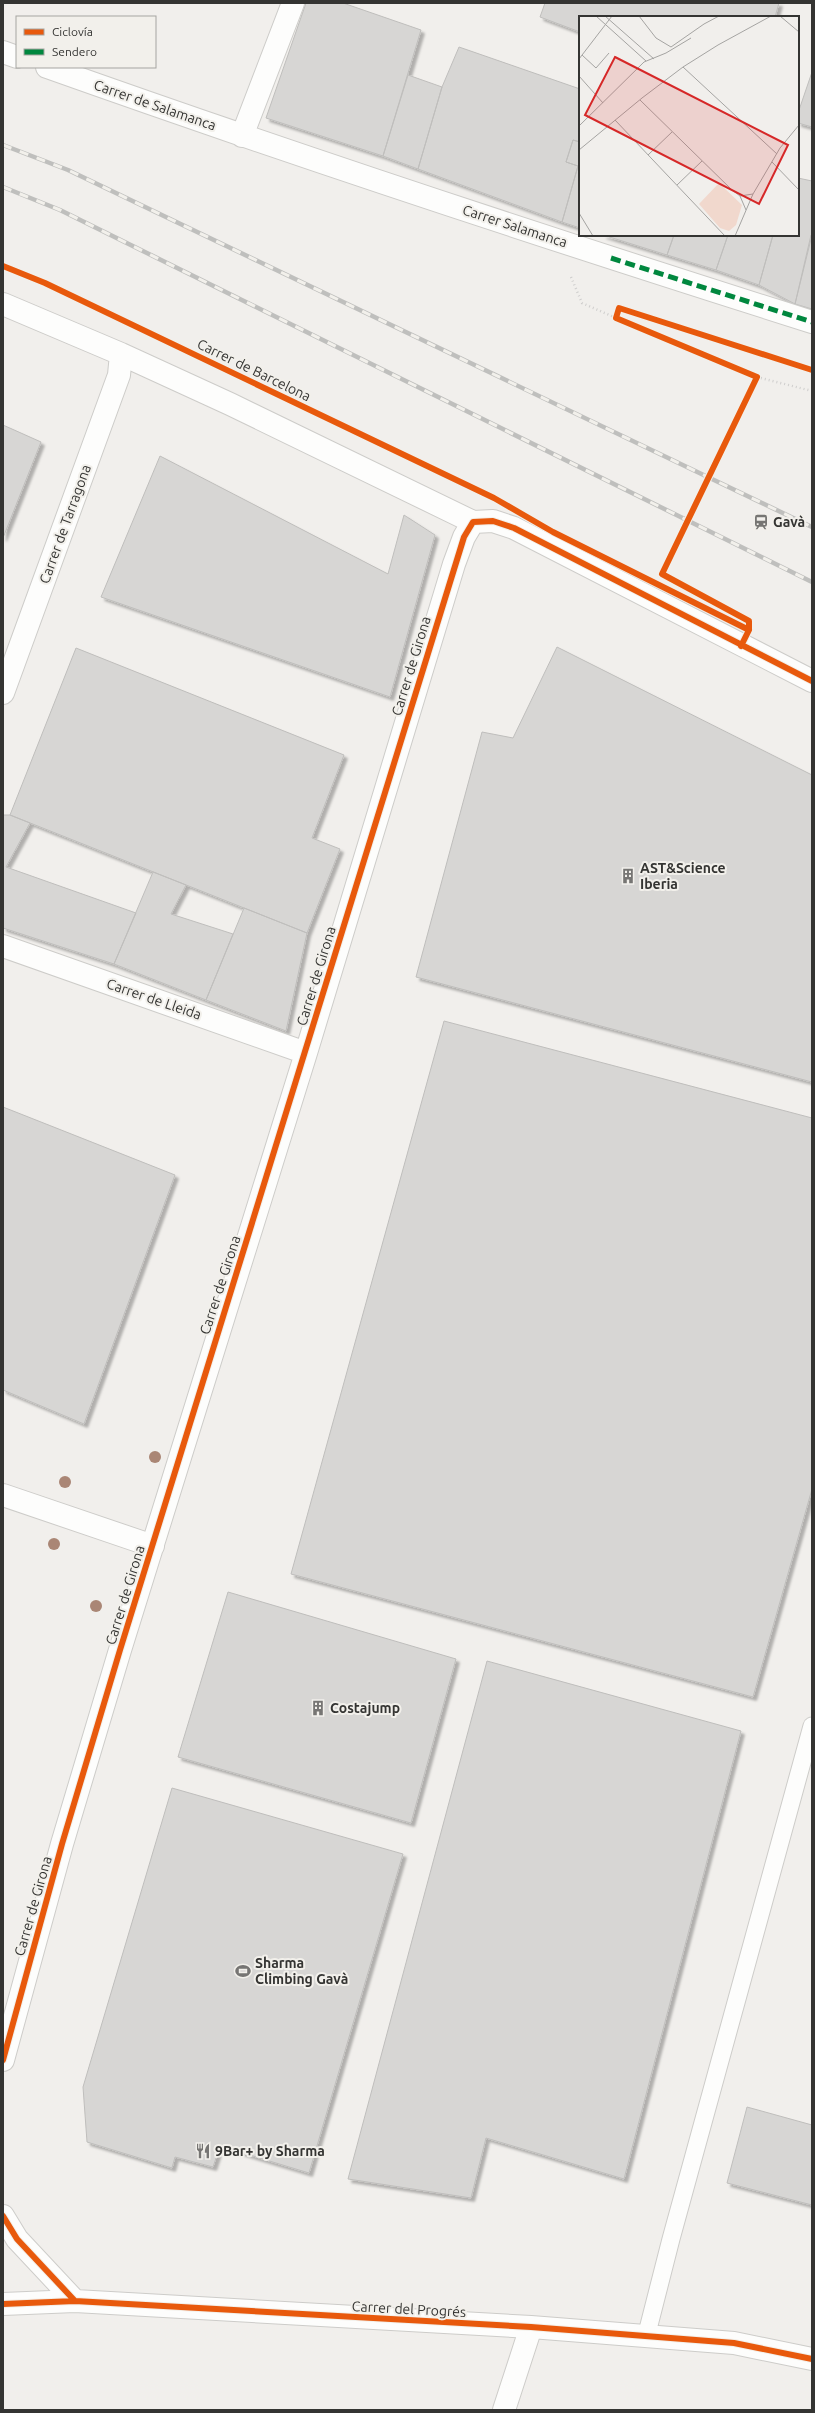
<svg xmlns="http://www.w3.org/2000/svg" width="815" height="2413" font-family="Ubuntu,sans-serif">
<defs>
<filter id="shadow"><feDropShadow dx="3.5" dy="3.5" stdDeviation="1" flood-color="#0004"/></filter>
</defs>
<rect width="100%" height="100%" fill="#f1efec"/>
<path fill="#d7d6d4" stroke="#bfbebc" filter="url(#shadow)" d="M306 3H343L421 30 383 156 266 118Z
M545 3H779L775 17H580V32L540 17Z
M459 47 580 89V142L573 140 566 162 578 166 562 222 418 169 442 87Z
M812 72V127L798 123V113Z
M408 75 442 87 418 169 383 156Z
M573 140 580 142V228L562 222 578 166 566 162Z
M798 178 812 181V235L795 304 759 285 773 235H798Z
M603 235H674L667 255Z
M674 235H728L716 270 667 255Z
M728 235H773L759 285 716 270Z
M811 235H812V309L795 304Z
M3 425 41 442 3 538Z
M160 456 388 574 404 515 435 535 390 697 101 597Z
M557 647 812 775V1082L416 977 482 732 513 738Z
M76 648 344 755 312 838 340 849 307 933 10 815Z
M3 815H10L30 823 6 867 136 913 114 964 3 928Z
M153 872 186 885 171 914 233 934 206 1000 114 964Z
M244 908 307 933 286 1031 206 1000Z
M444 1021 812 1118V1489L753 1697 291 1574Z
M3 1107 175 1175 84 1424 3 1390Z
M228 1592 456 1659 411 1823 178 1757Z
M487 1661 741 1731 624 2179 486 2138 471 2198 348 2179Z
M172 1788 403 1854 309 2173 220 2146 213 2167 175 2157 172 2168 87 2142 83 2087Z
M747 2107 812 2125V2205L727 2183Z"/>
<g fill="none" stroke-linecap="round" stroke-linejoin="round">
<g stroke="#cdccc9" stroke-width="19">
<path id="lane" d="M646 2337 671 2239 812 1726"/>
</g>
<g stroke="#cdccc9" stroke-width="24">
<path id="street" d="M3 52 17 57
M47 67C300 157 556 241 812 322
M242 136 293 3
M3 304 121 354 230 404 473 522 493 521 514 528 812 681
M3 693 119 375 121 354
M3 946 306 1053
M3 1495 153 1546
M3 2060 62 1844 120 1650 306 1053 454 564 464 537 473 522
M3 2216 17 2239 75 2301
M3 2304 75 2301 531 2327 734 2343 812 2359
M504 2410 531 2327"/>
</g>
<path stroke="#cfcecd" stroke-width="2.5" stroke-dasharray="1 3" stroke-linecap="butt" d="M571 277 582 303 616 318
M757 377 812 391
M753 386 757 377 616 318 619 308 812 370"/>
<use href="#lane" stroke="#fdfdfc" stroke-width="17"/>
<use href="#street" stroke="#fdfdfc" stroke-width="22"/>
<g stroke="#bfbfbd" stroke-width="4.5">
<path id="rail" d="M3 145 68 170 812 527
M3 187 60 210 812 582"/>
</g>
<use href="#rail" stroke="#f2f0eb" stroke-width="3" stroke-dasharray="9" stroke-linecap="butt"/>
<path stroke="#00873e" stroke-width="5" stroke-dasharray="10 5" stroke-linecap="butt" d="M611 258 812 322"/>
<g stroke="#f2f0eb" stroke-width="8">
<path id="cycleway" d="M3 266 45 283 494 498 553 532 749 630
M741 646 749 630V621L662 574 757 377 616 318 619 308 812 370
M3 2060 62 1844 120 1650 464 537 473 522 493 521 514 528 812 681
M3 2216 17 2239 75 2301
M3 2304 75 2301 531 2327 734 2343 812 2359"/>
</g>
<use href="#cycleway" stroke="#e8590c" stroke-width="6"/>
</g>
<g fill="#aa8675">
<circle cx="155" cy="1457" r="6"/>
<circle cx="65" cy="1482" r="6"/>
<circle cx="54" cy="1544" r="6"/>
<circle cx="96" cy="1606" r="6"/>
</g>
<defs>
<g id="station-bare" transform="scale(1.2)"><path d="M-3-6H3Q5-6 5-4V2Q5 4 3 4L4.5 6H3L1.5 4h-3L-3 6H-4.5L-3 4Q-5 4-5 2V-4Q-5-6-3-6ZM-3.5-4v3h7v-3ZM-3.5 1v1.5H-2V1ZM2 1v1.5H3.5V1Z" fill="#767573" stroke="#f2f0eb" stroke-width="2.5" paint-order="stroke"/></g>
<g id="building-bare" transform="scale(1.2)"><path d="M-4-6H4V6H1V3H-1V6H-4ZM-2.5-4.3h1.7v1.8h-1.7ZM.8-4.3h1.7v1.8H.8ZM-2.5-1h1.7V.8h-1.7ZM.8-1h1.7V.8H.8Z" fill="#767573" stroke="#f2f0eb" stroke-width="2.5" paint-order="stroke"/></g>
<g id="stadium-bare" transform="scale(1.2)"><path d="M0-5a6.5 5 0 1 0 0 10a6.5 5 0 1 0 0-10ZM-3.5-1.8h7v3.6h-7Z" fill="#767573" stroke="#f2f0eb" stroke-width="2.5" paint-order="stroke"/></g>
<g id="restaurant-bare" transform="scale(1.2)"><path d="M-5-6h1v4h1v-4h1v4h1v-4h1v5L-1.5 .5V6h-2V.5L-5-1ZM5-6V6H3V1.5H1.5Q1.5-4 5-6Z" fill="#767573" stroke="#f2f0eb" stroke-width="2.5" paint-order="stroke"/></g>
</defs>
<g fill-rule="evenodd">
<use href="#station-bare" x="761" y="522"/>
<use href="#building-bare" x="628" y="876"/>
<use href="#building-bare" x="318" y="1708"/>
<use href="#stadium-bare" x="243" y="1971"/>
<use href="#restaurant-bare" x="203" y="2151"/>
</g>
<g text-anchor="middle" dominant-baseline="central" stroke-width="4" stroke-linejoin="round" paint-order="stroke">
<g font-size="14" fill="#343432" stroke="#f2f0eb">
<text transform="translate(155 105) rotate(19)">Carrer de Salamanca</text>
<text transform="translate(515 226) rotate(18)">Carrer Salamanca</text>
<text transform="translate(254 370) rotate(26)">Carrer de Barcelona</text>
<text transform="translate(65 524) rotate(-70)">Carrer de Tarragona</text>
<text transform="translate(411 666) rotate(-73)">Carrer de Girona</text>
<text transform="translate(316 976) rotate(-73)">Carrer de Girona</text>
<text transform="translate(154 999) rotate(19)">Carrer de Lleida</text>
<text transform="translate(220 1285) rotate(-72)">Carrer de Girona</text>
<text transform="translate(125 1595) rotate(-73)">Carrer de Girona</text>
<text transform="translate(33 1906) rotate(-74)">Carrer de Girona</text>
<text transform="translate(409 2309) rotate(3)">Carrer del Progrés</text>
</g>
<g font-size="14" font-weight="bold" fill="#343432" stroke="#f2f0eb" text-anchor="start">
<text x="773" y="522">Gavà</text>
<text x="640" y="868">AST&amp;Science<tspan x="640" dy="16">Iberia</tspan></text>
<text x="330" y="1708">Costajump</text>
<text x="255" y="1963">Sharma<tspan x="255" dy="16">Climbing Gavà</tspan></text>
<text x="215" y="2151">9Bar+ by Sharma</text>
</g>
</g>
<g transform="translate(579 16)">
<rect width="220" height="220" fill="#f1efec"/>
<path d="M140 167 163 189 157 209 150 215 141 212 120 188Z" fill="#f1d8cd"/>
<path fill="none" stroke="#a5a4a2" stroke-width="1" d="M17 0 67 45M26 0 75 43M60 0 77 22 92 31 125 8 140 0M201 0 220 16M3 39 17 52 30 37M0 43 33 0M104 51 198 138M0 60 24 87M61 84 153 174 161 180 174 178M36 104 146 220M0 110 65 46 87 37 112 22M0 134 63 82 104 51 139 29 192 0M69 139 93 116M193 146 220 174M98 169 123 145M161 180 167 194M0 197 14 220M156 220 174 178 201 132 220 109"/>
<path fill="#d62828" fill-opacity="0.15" stroke="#d62828" stroke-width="2" d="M36 41 209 129 180 188 6 99Z"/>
<rect width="220" height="220" fill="none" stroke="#343432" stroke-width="2"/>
</g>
<rect width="815" height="2413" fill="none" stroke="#343432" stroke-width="8"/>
<rect x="16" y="16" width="140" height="52" fill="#f2f0eb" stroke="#a6a5a1"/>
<rect x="24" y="29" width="20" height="6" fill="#e8590c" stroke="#a6a5a1"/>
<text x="52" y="36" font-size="12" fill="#343432">Ciclovía</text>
<rect x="24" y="49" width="20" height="6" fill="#00873e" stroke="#a6a5a1"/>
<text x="52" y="56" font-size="12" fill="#343432">Sendero</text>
</svg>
